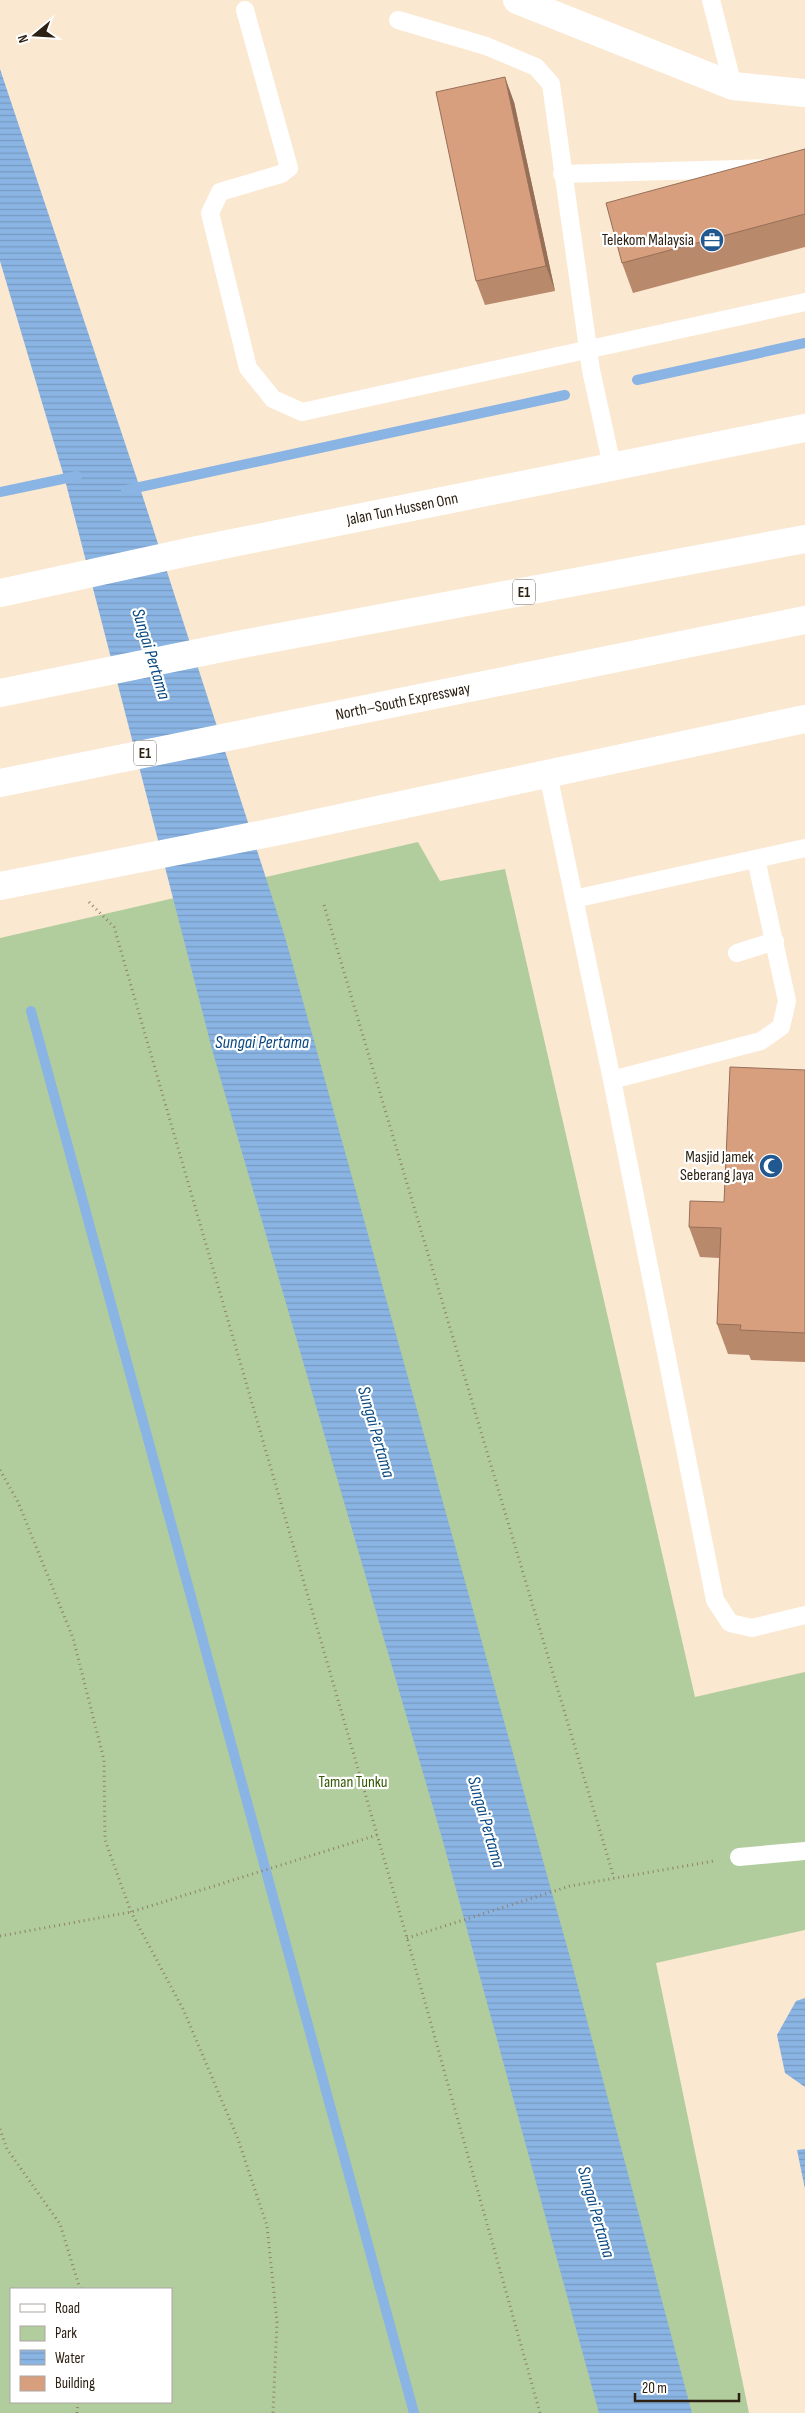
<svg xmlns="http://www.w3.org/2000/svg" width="805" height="2413" font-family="'Sofia Sans Condensed',sans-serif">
<defs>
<pattern id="water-rules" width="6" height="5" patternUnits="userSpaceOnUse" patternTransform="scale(1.25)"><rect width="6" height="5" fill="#8ab4e3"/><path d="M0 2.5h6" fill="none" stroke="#779ac2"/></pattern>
</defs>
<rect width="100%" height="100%" fill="#fbe8d1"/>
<path fill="#b2cd9d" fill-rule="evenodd" d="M418 842 440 881 505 869 695 1697 805 1672V1930L656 1963 749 2413H0V938ZM11 2289H171V2402H11Z"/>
<path fill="url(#water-rules)" d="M0 69 140 488 285 937 573 1968 692 2413H599L442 1838 213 1053 65 480 0 261Z
M805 1998V2087L785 2073 777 2035 796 2001Z
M805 2149V2189L797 2150Z"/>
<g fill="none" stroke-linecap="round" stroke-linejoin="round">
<path stroke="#8ab4e3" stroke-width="10" d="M637 380 805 343
M126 490 565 395
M0 492 77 476
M31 1011 414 2413"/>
<path stroke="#8f806e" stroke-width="3" stroke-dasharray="1 4" stroke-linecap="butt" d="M89 902 114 927 407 1938 540 2413
M324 905 614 1878
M0 1470 18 1502 73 1638 104 1760 105 1840 131 1912 184 2011 238 2139 267 2226 277 2322 273 2413
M0 1936 131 1912 377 1835
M407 1938 570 1886 714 1861
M0 2129 7 2149 60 2224 80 2289
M77 2413 78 2402"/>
<path stroke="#fff" stroke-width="18" d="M711 0 733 86
M245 10 289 168 281 174 220 192 210 213 248 368 273 399 302 412 805 302
M398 20 486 46 536 67 551 84 591 370 612 466
M562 174 805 167
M548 774 612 1080 715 1600 730 1623 752 1628 805 1615
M574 899 805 848
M737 953 775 941
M612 1080 761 1041 781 1027 787 1001 756 859
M739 1857 805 1851"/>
<path stroke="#fff" stroke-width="28" d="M517 0 733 86 805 93"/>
<g stroke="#fff" stroke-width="28">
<path id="s1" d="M0 593 193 551 805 428"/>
<path d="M0 886 284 830 805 719"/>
</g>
<g stroke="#fff" stroke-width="28">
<path d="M0 693 242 644 805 539"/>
<path id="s2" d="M0 783 805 620"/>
</g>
</g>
<path fill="#b9896c" d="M514 102 555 291 485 305 476 281Z
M805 149V247L633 293 622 263Z
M805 1070V1362L751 1360 749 1355 728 1354 717 1324 719 1258 700 1257 689 1227 724 1202Z"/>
<path fill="#966f58" d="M505 77 514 102 555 291 546 266Z"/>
<path fill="#d79f7e" stroke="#966f58" d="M505 77 546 266 476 281 436 92Z
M805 149V214L622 263 606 203Z
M730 1067 805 1070V1333L740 1330 741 1325 717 1324 721 1228 689 1227 690 1201 724 1202Z"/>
<defs>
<g id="office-disc" transform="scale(1.25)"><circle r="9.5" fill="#20588f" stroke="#fff"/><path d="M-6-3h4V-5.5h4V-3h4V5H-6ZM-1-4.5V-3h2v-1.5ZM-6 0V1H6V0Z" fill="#fff"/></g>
<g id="mosque-disc" transform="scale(1.25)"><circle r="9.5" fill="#20588f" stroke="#fff"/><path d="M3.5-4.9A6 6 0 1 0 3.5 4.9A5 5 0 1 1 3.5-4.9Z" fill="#fff"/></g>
</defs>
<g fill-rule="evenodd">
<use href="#office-disc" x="712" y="240"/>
<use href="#mosque-disc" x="771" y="1166"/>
</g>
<g text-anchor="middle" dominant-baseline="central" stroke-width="4.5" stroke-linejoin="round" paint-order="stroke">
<g fill="#fff" stroke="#6c645a" stroke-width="1">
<rect x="513" y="579.5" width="22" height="25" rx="4"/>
<rect x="134" y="740.5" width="22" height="25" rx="4"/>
</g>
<g font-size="15" font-weight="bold" fill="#2d2113">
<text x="524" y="592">E1</text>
<text x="145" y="753">E1</text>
</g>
<g font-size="16" fill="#2d2113" stroke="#fff" text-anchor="end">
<text x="694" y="240">Telekom Malaysia</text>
<text x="754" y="1157">Masjid Jamek<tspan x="754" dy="18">Seberang Jaya</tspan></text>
</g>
<g font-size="16" fill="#2d2113" stroke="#fff">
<text stroke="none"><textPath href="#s1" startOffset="411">Jalan Tun Hussen Onn</textPath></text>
<text stroke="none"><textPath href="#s2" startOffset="411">North–South Expressway</textPath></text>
</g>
<g font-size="16" fill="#365907" stroke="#fff">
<text x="353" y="1782">Taman Tunku</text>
</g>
<g font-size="18" font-style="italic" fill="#084880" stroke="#fff">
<text transform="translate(151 654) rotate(73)">Sungai Pertama</text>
<text x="262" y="1042">Sungai Pertama</text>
<text transform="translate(376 1432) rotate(74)">Sungai Pertama</text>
<text transform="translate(486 1822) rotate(74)">Sungai Pertama</text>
<text transform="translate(596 2212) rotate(74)">Sungai Pertama</text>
</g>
</g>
<rect x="10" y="2288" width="162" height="115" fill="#ffffff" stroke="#aba6a1"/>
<rect x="20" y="2304" width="25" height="8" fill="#ffffff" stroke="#aba6a1"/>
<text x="55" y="2313" font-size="15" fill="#2d2113">Road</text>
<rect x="20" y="2326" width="25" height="15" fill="#b2cd9d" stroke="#aba6a1"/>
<text x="55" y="2338" font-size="15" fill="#2d2113">Park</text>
<rect x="20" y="2350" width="25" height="15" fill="url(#water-rules)" stroke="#aba6a1"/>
<text x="55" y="2363" font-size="15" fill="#2d2113">Water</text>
<rect x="20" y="2376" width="25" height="15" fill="#d79f7e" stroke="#aba6a1"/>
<text x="55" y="2388" font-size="15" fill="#2d2113">Building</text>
<g transform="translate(35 35) rotate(252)" stroke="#ffffff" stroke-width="4" paint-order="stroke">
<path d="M0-4L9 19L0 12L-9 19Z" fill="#2d2113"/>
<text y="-8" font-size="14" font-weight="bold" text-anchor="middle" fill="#2d2113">N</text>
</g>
<path d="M635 2393v8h104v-8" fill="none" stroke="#2d2113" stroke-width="2.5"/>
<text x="642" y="2393" font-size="15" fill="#2d2113" stroke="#ffffff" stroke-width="4" paint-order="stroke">20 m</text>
</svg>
